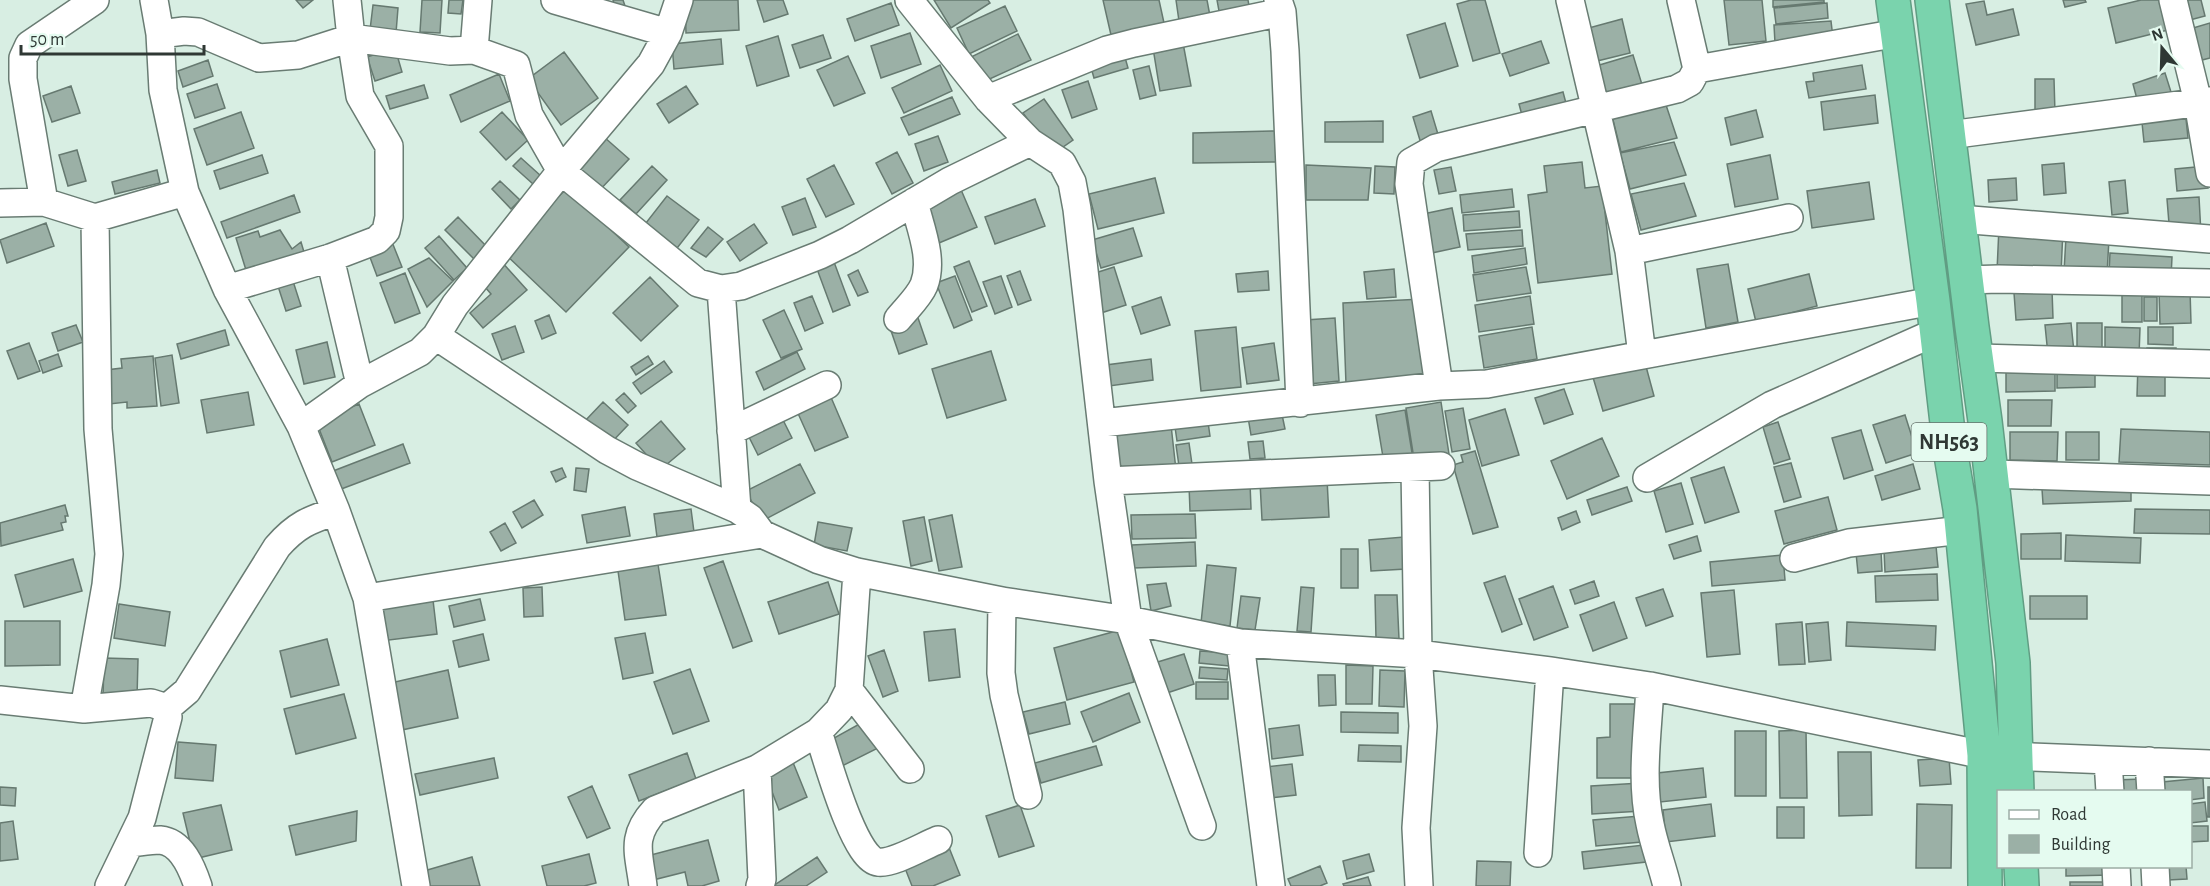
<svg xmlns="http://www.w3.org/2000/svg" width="2210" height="886" font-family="'Alegreya Sans',sans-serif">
<rect width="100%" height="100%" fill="#d8eee3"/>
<path fill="#9bb0a6" stroke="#667970" stroke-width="1.5" d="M296 0H313L303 8Z
M422 0H442L440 33 420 32Z
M449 0H463L461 14 448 13Z
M613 0H623L625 6 615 8Z
M685 0H738L739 30 686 33Z
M757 0H783L788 14 764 22Z
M934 0H988L990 3 951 28Z
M1103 0H1159L1164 23 1111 35Z
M1176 0H1207L1210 16 1179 21Z
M1217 0H1248L1249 6 1219 11Z
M1471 0H1485L1500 53 1473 61 1457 4Z
M1724 0H1762L1766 41 1729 45Z
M1773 0H1824V2L1773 7Z
M2063 0H2085L2086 2 2065 7Z
M2141 0H2169L2176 28 2116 43 2108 8Z
M2181 0H2201L2205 16 2186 21Z
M1984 1 1987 15 2013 9 2019 35 1976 45 1966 4Z
M891 3 899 25 855 41 847 19Z
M1827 3 1828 18 1776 24 1774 8Z
M373 5 398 8 396 33 370 30Z
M1005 6 1017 31 969 54 957 28Z
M1622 19 1630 53 1593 62 1585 29Z
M1831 21 1833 38 1775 43 1774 25Z
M1445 23 1458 66 1420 78 1407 35Z
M2210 23V58L2202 60 2193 28Z
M910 33 921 64 881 78 871 46Z
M1018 34 1031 60 983 82 971 57Z
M823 35 831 58 800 68 792 45Z
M778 36 789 76 757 86 746 46Z
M721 39 723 64 674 69 672 44Z
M1541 41 1549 63 1510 76 1502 54Z
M1183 43 1191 86 1160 91 1153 48Z
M395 48 402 72 375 81 367 57Z
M564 52 598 98 561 125 528 79Z
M1124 54 1128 68 1094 78 1090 64Z
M1633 55 1643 88 1605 99 1596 66Z
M848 56 865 93 834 106 817 70Z
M208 60 213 76 183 87 178 71Z
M940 65 952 91 904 113 892 88Z
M1862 65 1866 89 1809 98 1806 82 1814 81 1813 73Z
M1149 66 1156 95 1140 99 1133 70Z
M2165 73 2171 92 2138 103 2133 84Z
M499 74 510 101 461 122 450 95Z
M2035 79H2054L2055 113H2035Z
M1088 81 1097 109 1072 118 1062 90Z
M217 84 225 108 195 118 187 94Z
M424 85 428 98 390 109 386 96Z
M71 86 80 113 52 122 43 96Z
M686 86 698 104 669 123 657 104Z
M1563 92 1567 107 1523 119 1519 104Z
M1875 95 1878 123 1824 130 1821 102Z
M952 97 960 114 909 135 901 118Z
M1044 99 1073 140 1053 154 1023 113Z
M1666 105 1677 138 1621 152 1612 116Z
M2185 109 2188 138 2144 142 2141 113Z
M1756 110 1763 137 1731 145 1725 118Z
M1431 111 1440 141 1422 147 1413 117Z
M241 112 254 148 207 165 194 129Z
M502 112 528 140 506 160 480 132Z
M1383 121V142H1325V122Z
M1275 131 1276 162 1193 163V133Z
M938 136 948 162 924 171 915 144Z
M604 137 629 159 597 193 573 170Z
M1674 142 1686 175 1630 189 1620 153Z
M77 150 86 181 68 186 59 155Z
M897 152 913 183 892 194 876 163Z
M262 155 268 173 220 189 214 171Z
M1770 155 1778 199 1735 207 1727 164Z
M521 158 541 176 533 184 513 166Z
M1582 162 1585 188 1602 186 1612 274 1538 283 1528 195 1547 192 1544 166Z
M2064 163 2066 193 2044 195 2042 165Z
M834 165 854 204 826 217 807 179Z
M1306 165 1371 168 1368 200H1306Z
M652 166 667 180 636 214 620 200Z
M1375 166 1395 167 1394 194 1374 193Z
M2206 166 2208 188 2177 191 2175 169Z
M1451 167 1456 191 1439 194 1434 170Z
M157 170 160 183 115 194 112 182Z
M1155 178 1164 213 1098 229 1089 194Z
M2016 178 2017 200 1989 202 1988 180Z
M2125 180 2128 213 2112 215 2109 182Z
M500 181 520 200 511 209 492 189Z
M1869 182 1874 219 1812 228 1807 191Z
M1684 183 1696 216 1641 230 1631 194Z
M959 185 977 227 939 243 922 201Z
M567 188 629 247 566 312 504 253Z
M1512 189 1514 207 1462 213 1460 195Z
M294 195 300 212 227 238 221 222Z
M667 196 699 220 674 252 642 228Z
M2199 197 2201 234 2170 236 2167 199Z
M805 198 816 227 793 235 782 207Z
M1035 199 1045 226 995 244 985 217Z
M1452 208 1460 247 1427 254 1418 215Z
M1519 211 1520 227 1464 231 1463 215Z
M458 217 488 248 475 260 445 230Z
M46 223 54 246 7 263 0 240Z
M754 224 767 243 740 261 727 242Z
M708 227 723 239 706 257 691 248Z
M1999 227 2063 229 2061 274 1997 271Z
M1133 228 1142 256 1101 268 1092 240Z
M280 230 292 249 301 242 304 252 246 270 236 238 258 231 260 237Z
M1522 230 1523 246 1468 250 1466 234Z
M439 236 467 268 454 280 425 248Z
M2066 237 2109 239 2107 274 2064 272Z
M392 242 402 267 377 276 368 252Z
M1525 248 1527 264 1474 273 1472 256Z
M2110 253 2172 257 2171 278 2109 274Z
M429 258 453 281 427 307 408 269Z
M501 261 527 290 483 328 470 313 491 294 479 280Z
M969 261 987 306 972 312 954 267Z
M834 262 850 305 833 312 817 269Z
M1728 264 1738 322 1706 328 1697 269Z
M1114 267 1126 305 1101 313 1089 275Z
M1526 267 1531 293 1477 301 1473 275Z
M1394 269 1396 297 1367 299 1364 272Z
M858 270 868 292 858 296 848 275Z
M1020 271 1031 300 1018 305 1007 276Z
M1268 271 1269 290 1238 292 1236 274Z
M405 273 420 313 395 323 380 283Z
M1809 274 1817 306 1756 322 1748 289Z
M955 276 972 320 954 328 936 283Z
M1001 276 1012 307 995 314 983 282Z
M650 277 678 306 641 341 613 313Z
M292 278 301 306 286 311 277 283Z
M2052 290 2053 318 2016 320 2014 293Z
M2190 290 2191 323 2160 324 2159 291Z
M2122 291H2142V322H2122Z
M812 296 823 323 805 331 794 303Z
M1530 296 1534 324 1479 332 1475 305Z
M1161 297 1170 325 1141 334 1132 307Z
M2144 297H2157V321H2144Z
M1422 299 1425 380 1346 384 1343 303Z
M784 310 802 349 781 358 763 320Z
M549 315 556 333 542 339 535 321Z
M917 315 927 344 899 354 889 325Z
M1335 318 1339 381 1309 384 1305 320Z
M2071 323 2074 352 2048 355 2045 325Z
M2077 323H2102V353H2077Z
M76 325 83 342 58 351 52 333Z
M515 326 524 352 502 360 492 334Z
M1236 327 1241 387 1201 391 1195 331Z
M1532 327 1537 359 1484 368 1479 336Z
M2105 327 2140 328 2139 356 2105 355Z
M2148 327H2173V345L2148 344Z
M225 330 229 345 181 359 177 344Z
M327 342 335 377 304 384 296 350Z
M29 343 40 371 18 379 7 351Z
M1274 343 1279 380 1247 384 1242 348Z
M2147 348H2176V356H2147Z
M991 351 1006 400 947 418 932 369Z
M797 352 805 369 764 390 756 372Z
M58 354 62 366 43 373 39 361Z
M172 355 179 403 161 406 155 358Z
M153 356 157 406 127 408V402L109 404 106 370 122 368 121 359Z
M648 356 653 364 636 375 631 367Z
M1151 359 1153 380 1109 386 1106 365Z
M1644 359 1654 396 1603 411 1592 374Z
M664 361 672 372 641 394 633 383Z
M2095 363V387L2057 388V364Z
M2055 364V391L2006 392V365Z
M2138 364H2165V396H2137Z
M1564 389 1573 414 1544 424 1535 398Z
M248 392 254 425 207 433 201 400Z
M624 393 636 406 628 413 616 400Z
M830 395 848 437 815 451 796 409Z
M2008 400H2052L2051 426H2008Z
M603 402 628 425 609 445 584 422Z
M1441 402 1449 454 1414 459 1406 408Z
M359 404 375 445 332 462 316 421Z
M1280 405 1285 429 1251 435 1247 411Z
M1463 408 1470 449 1452 452 1445 411Z
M1505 409 1519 455 1482 466 1469 420Z
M778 410 792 438 758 455 744 427Z
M1405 410 1413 459 1384 463 1376 415Z
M1207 415 1210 436 1177 441 1174 420Z
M1905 415 1917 453 1886 463 1873 425Z
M661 421 685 449 660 470 636 443Z
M1778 422 1790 459 1774 464 1763 427Z
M1171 425 1176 470 1115 477 1110 432Z
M2121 429 2210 432V465L2119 462Z
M1861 430 1873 470 1844 479 1832 438Z
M2010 432H2058L2057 461 2010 460Z
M2066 432H2099V460H2066Z
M1602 438 1619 476 1567 499 1551 461Z
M1263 441 1265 458 1250 459 1248 442Z
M1189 443 1193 471 1180 473 1176 445Z
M403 444 410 463 336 491 328 473Z
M1475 451 1498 527 1473 534 1453 465 1463 462 1461 455Z
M1791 463 1801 497 1784 502 1774 467Z
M800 464 815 493 762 521 746 491Z
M1913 464 1920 489 1882 500 1875 476Z
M1724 467 1739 512 1705 523 1691 478Z
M562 468 566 477 556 482 551 472Z
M576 468 589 469 586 492 574 490Z
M1327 479 1329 517 1262 520 1260 482Z
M1250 483 1251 509 1190 511 1189 485Z
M1681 483 1693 524 1666 532 1654 491Z
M2131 486V501L2043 504 2042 489Z
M1627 487 1632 501 1592 515 1587 500Z
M1828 497 1837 530 1784 544 1775 511Z
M534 500 543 515 522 528 513 512Z
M65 505 68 516H65L66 522 61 523 63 530 1 546 0 523Z
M625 507 630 536 587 543 582 515Z
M691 509 694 532 657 537 654 514Z
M2135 509 2210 510V534L2134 533Z
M1576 511 1580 522 1562 530 1558 518Z
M1195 514 1196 538 1132 539 1131 515Z
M952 515 962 567 939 571 929 520Z
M924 517 932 561 911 566 903 521Z
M818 522 852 528 847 551 814 545Z
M505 523 516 543 501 551 490 532Z
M2061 533V559H2021V534Z
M2066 535 2141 538 2140 563 2065 561Z
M1697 536 1701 551 1674 559 1669 545Z
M1404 537 1406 569 1371 571 1369 540Z
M1195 542 1196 566 1133 568 1132 545Z
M1936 546 1938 567 1885 572 1884 550Z
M1341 549H1358V588H1341Z
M1881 551 1882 571 1858 573 1856 553Z
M1783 555 1785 580 1712 586 1710 562Z
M657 558 666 615 625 620 617 564Z
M73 559 82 591 24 607 15 575Z
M723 561 752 641 733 648 704 568Z
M1207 565 1236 568 1230 626 1201 623Z
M1937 574 1938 600 1876 602 1875 576Z
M1505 576 1522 624 1502 632 1484 583Z
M1594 581 1599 596 1575 604 1570 590Z
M828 582 839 614 779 634 768 602Z
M1166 583 1171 606 1151 611 1147 585Z
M1553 586 1568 627 1534 640 1519 599Z
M542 587 543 616 524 617 523 588Z
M1301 587 1314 588 1311 632 1297 631Z
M1663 589 1673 616 1646 626 1636 598Z
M1734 590 1740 654 1707 657 1701 593Z
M1375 595H1397L1399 639H1376Z
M1241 596 1260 598 1255 630 1237 628Z
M2030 596H2087V619H2030Z
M480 599 485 620 454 627 449 606Z
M433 600 437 634 381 641 377 607Z
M1614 602 1627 638 1593 651 1580 615Z
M119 604 170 612 165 646 114 638Z
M5 621H60V665L5 666Z
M1802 622 1805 664 1779 665 1776 624Z
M1828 622 1831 660 1809 662 1806 624Z
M1847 622 1936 626 1935 650 1846 646Z
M955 629 960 677 929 681 924 632Z
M1120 630 1134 682 1067 700 1054 648Z
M645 633 653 673 623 679 615 638Z
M483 634 489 660 459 667 453 641Z
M327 639 339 685 291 697 280 651Z
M884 650 898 691 883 697 868 656Z
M1200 651 1230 653 1229 666 1199 663Z
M1184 654 1194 684 1161 695 1151 664Z
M104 658 138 659 137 698H103Z
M1346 665 1373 666 1372 704H1346Z
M1200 667 1228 669 1227 680 1199 678Z
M690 669 709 721 673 734 654 682Z
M448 670 458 718 397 731 386 684Z
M1380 670 1405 671 1404 707 1379 706Z
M1318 675H1335L1336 705 1319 706Z
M1196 682H1228V699H1196Z
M1129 693 1140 722 1093 742 1081 712Z
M344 694 356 738 296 754 284 709Z
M1065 702 1070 724 1029 734 1023 712Z
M1610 704H1636L1637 778H1597V738L1610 737Z
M1341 712 1398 713V733L1341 732Z
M863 722 878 748 842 766 834 738Z
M1299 725 1303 755 1272 759 1269 729Z
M1806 730 1807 798H1780L1779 731Z
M1735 731H1766V796H1735Z
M178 742 216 745 213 781 175 778Z
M1359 745 1401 746V762L1358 761Z
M1096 746 1102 765 1041 783 1035 763Z
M1838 752H1871L1872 815 1839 816Z
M687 753 696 779 639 801 629 775Z
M494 758 498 778 420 795 415 774Z
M1949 758 1951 784 1920 786 1918 760Z
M792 760 807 797 779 810 766 776Z
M1292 764 1296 795 1270 798 1266 767Z
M1703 768 1706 797 1660 802 1657 773Z
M2203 778 2204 798 2190 800V792H2163L2162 782Z
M2144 779 2145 792H2114L2113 780Z
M1641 783 1642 811 1592 814 1591 786Z
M592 786 610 828 587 838 568 797Z
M0 787 16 788 15 806 0 805Z
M2208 787H2210V817H2208Z
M2205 802 2207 821 2190 823V804Z
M1711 804 1715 836 1666 842 1663 810Z
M1917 804 1952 805 1951 868H1916Z
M221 805 232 850 194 859 183 813Z
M1020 805 1034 846 999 857 986 816Z
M1777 807H1804V838H1777Z
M357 811 356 841 296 855 289 826Z
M1640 816 1642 842 1596 846 1593 820Z
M13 821 18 859 0 861V823Z
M2190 826H2208V841L2190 842Z
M708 840 719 881 702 886H688L685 872 653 880 647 856Z
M948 845 960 875 933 886H912L903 863Z
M1644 845 1646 862 1584 869 1582 852Z
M589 854 596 883 584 886H547L542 866Z
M1369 854 1374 871 1347 879 1343 861Z
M472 857 480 886H421L417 873Z
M817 857 827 872 806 886H773Z
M1477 861 1511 862 1510 886H1476Z
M1320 866 1327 883 1320 886H1291L1288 879Z
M2066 866H2111L2112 875 2066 876Z
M2168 866H2186L2187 879 2168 880Z
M1368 877 1371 886H1344L1343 884Z
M2070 882H2110V886H2070Z"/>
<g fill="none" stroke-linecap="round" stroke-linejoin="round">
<g stroke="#697c73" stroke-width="30">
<path id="minor" d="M154 0 160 34 163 90 185 192
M555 0 668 33
M909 0 988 99 1030 142 1062 163 1072 182 1077 209 1108 481 1128 620 1202 826
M1278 0 1282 12 1285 51 1300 403
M1570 0 1629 251 1642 355
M1681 0 1697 69
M2173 0 2198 102 2210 173
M160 34 184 31 198 32 259 58 298 55 351 38 347 0
M474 50 478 0
M988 99 1107 50 1134 43 1282 12
M1949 135 2210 101
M44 202 23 79V58L29 45 95 0
M0 203 44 202 95 218 185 192 227 289 301 426 336 511 367 598
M1959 219 2210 239
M1629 251 1789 218
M330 258 360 384
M1966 280 1999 279 2210 283
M227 289 330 258 377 240 386 231 389 217V146L360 96 351 38 450 51 474 50 516 65 529 115 561 171 698 283 721 289 741 286 820 255 850 240 950 181 1030 142
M721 289 737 509
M898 319C906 309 919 297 924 285 934 259 920 227 914 202
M436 336 607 450 637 466 737 509 750 518 762 534 819 560 857 572 1002 601 1128 620 1240 643 1418 654 1550 671 1650 686 1984 755 2210 764
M1978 358 2210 364
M1439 386 1409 184 1411 162 1436 148 1677 89 1690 82 1697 69 1898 33
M1102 423 1439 386 1487 384 1933 301
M301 426 360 384 420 352 436 336 455 305 561 171 651 64 668 33 679 0
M731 431 827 385
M1415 468 1418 654 1423 726 1416 828 1419 886
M1991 474 2210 481
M1647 478 1772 405 1936 332
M1108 481 1441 466
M1794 558 1849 543 1962 530
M1002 601 1001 673 1004 695 1028 795
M1240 643 1271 886
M1650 686C1648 731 1640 780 1650 824 1654 845 1662 865 1667 886
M849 690 910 769
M0 700 84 709 151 703 167 708 168 717 142 818 109 886
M167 708 187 691 277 547C296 525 309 520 336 511
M84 709 106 585 109 554 98 429 95 218
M818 732C826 755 854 860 878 862 893 864 923 846 938 840
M2108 760 2110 792
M2149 761 2151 792
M757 769 762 879 760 886
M130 843C140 842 150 840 160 840 182 842 192 868 198 886
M1538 853 1550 671
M2116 866 2117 886
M2155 866 2156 886
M416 886 367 598 762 534
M643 886C639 853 630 837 655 810L757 769 818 732 839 710 849 690 857 572"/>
</g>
<g stroke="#609d83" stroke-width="36">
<path id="highway" d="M1893 0 1933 301 1950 449 1960 509 1984 755 1985 886
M1932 0 1972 327 1985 421 2013 663 2017 792
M2021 866 2022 886"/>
</g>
<use href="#minor" stroke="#fff" stroke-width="27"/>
<use href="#highway" stroke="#7ad3ad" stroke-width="33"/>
</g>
<g text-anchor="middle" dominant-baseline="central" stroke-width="4.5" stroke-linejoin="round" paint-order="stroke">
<rect fill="#e5fbf0" stroke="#66726c" stroke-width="1.5" x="1911.5" y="423" width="75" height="38" rx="4.5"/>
<g font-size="22" font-weight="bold" fill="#2f3834">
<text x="1949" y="442">NH563</text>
</g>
</g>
<rect x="1997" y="790" width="195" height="78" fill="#e5fbf0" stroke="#9cada5" stroke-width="1.5"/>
<rect x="2009" y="810" width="30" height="9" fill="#ffffff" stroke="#9cada5" stroke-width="1.5"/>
<text x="2051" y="820" font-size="18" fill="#2f3834">Road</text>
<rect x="2009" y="835" width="30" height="18" fill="#9bb0a6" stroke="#9cada5" stroke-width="1.5"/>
<text x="2051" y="850" font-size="18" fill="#2f3834">Building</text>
<g transform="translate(2162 48) rotate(341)" stroke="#e5fbf0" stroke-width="4.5" paint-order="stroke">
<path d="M0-4.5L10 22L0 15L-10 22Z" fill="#2f3834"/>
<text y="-9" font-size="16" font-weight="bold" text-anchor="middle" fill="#2f3834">N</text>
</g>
<path d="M21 45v9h183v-9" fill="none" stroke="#2f3834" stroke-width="3"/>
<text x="30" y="45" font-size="18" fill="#2f3834" stroke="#e5fbf0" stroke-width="4.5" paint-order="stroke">50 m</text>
</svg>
